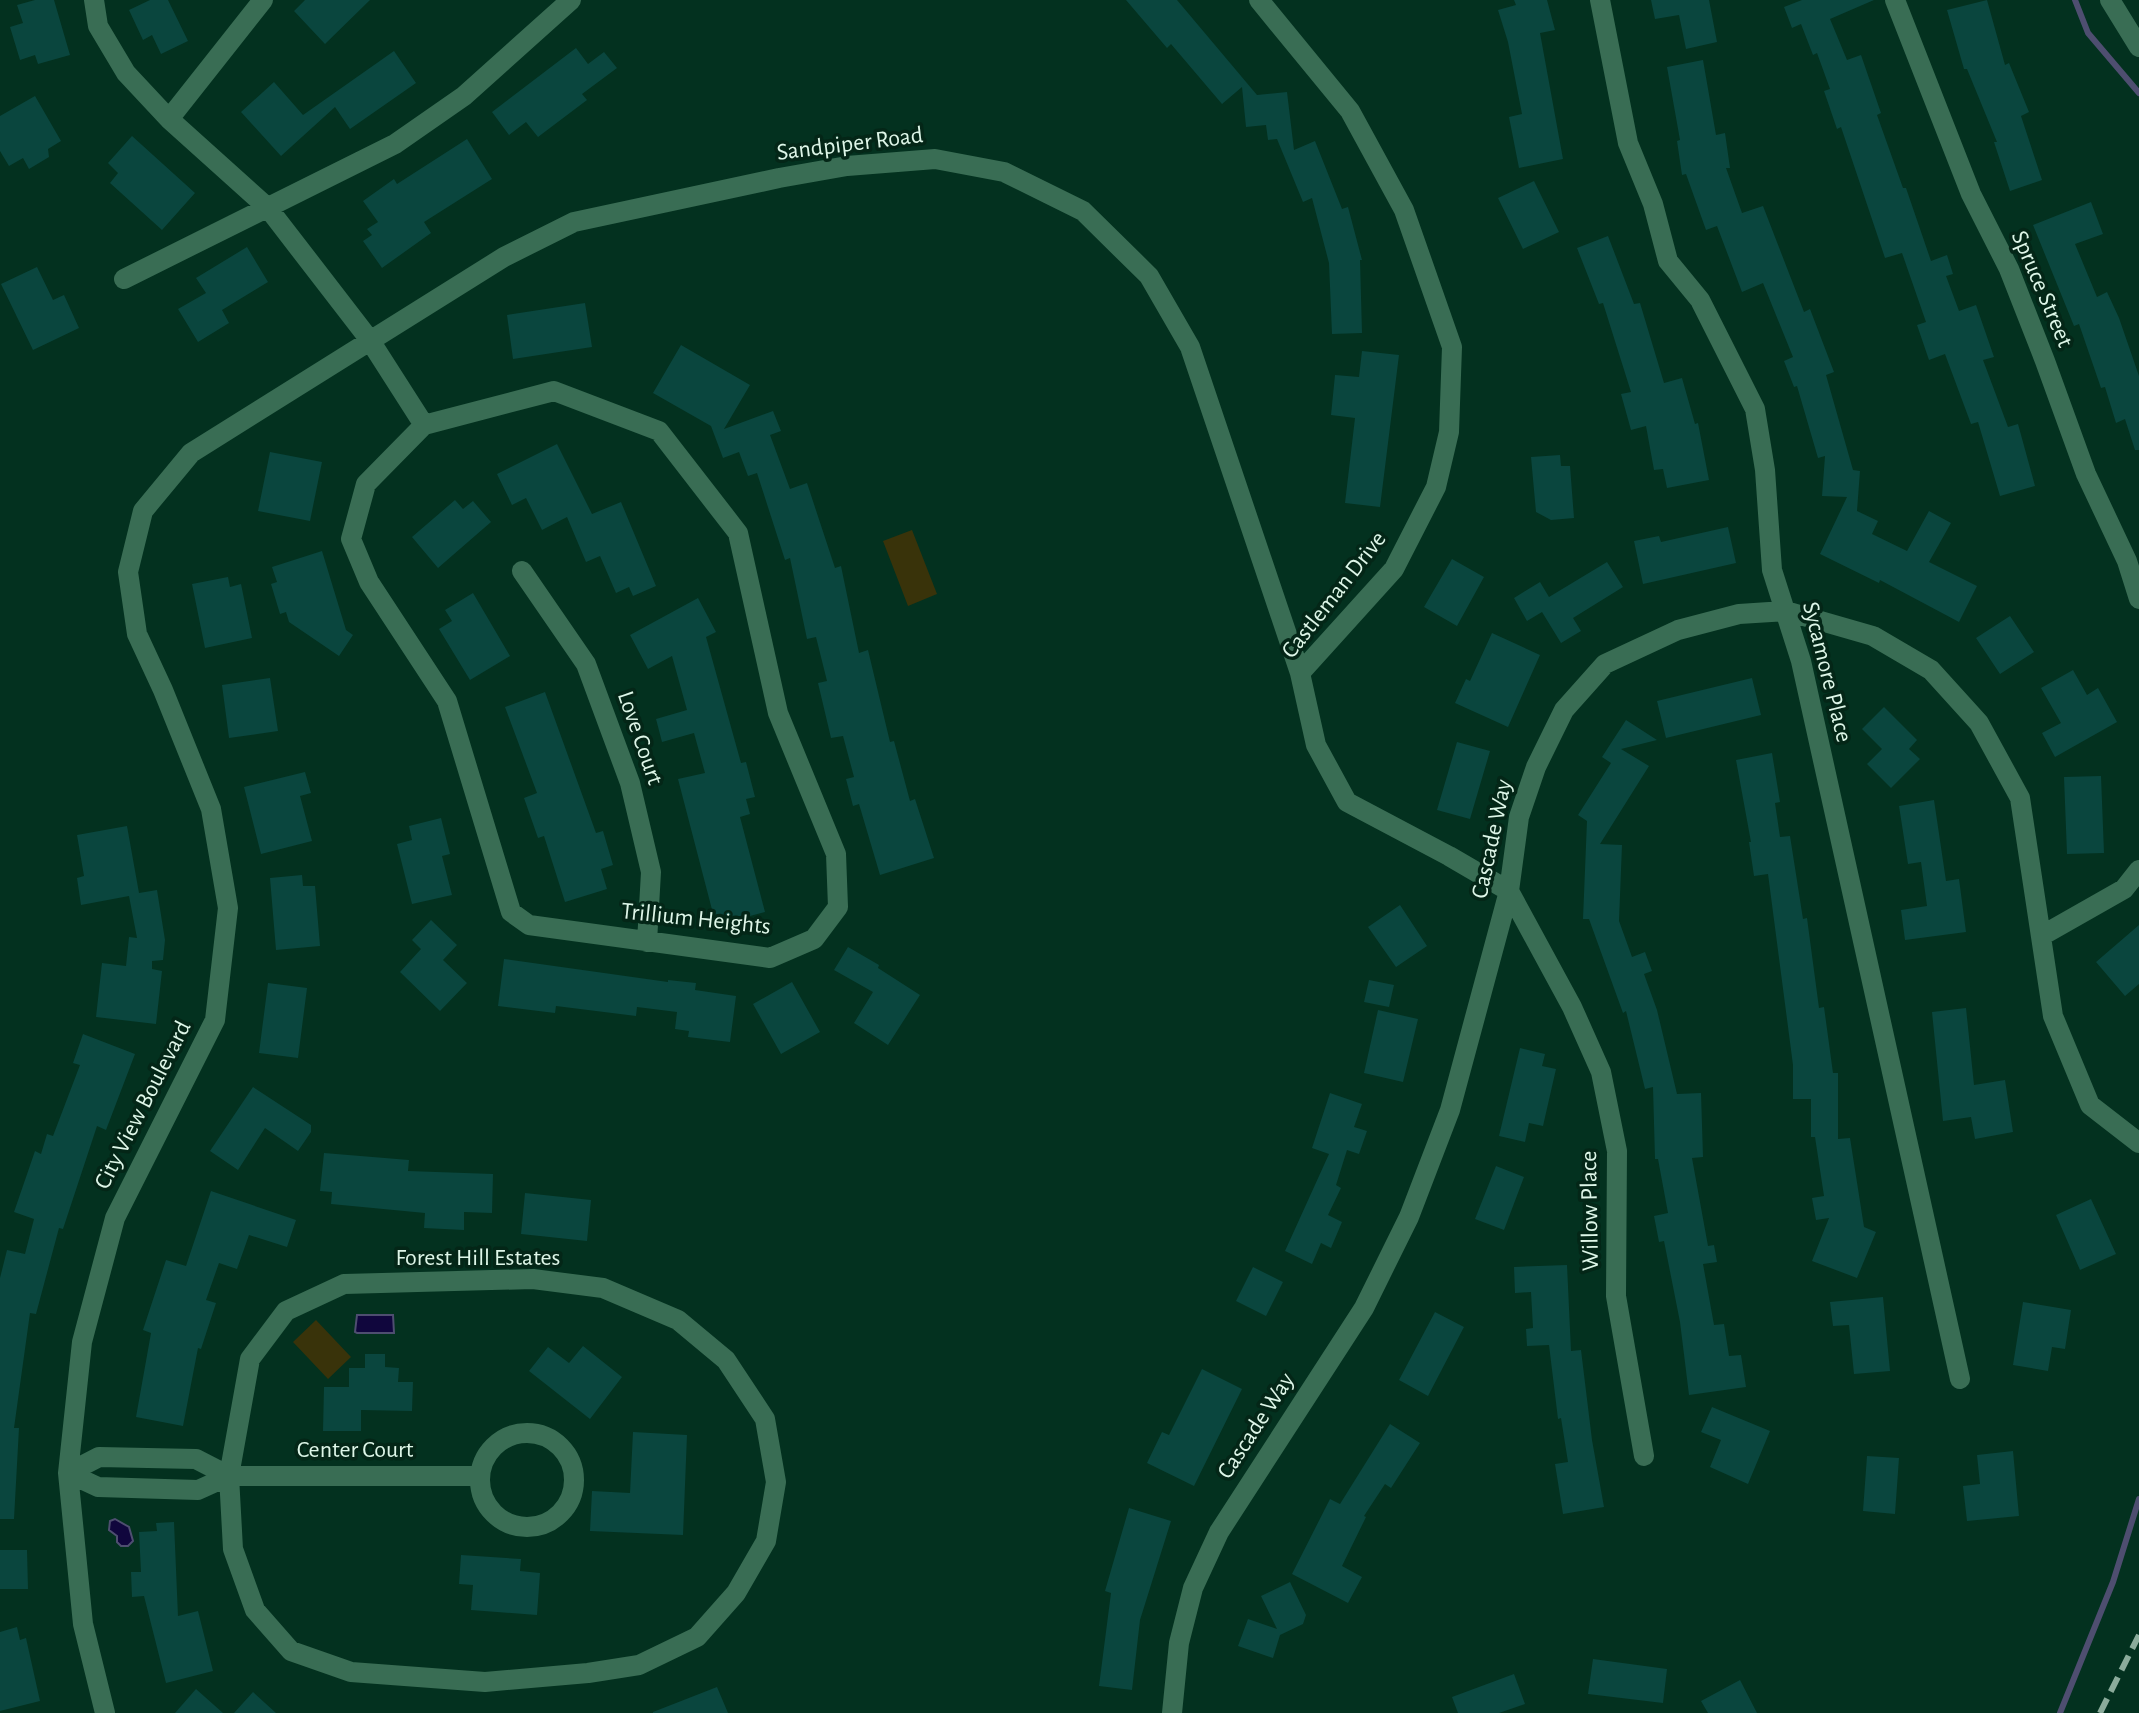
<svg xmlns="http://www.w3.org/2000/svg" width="2139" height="1713" font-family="'Alegreya Sans',sans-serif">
<rect width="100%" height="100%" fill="#03311f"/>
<path fill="#39330a" d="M912 530 937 594 908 606 883 541Z
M316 1320 351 1357 328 1379 293 1342Z"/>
<path fill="#10063d" stroke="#4e4e70" stroke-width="2" d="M357 1315H393L394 1333H357L355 1332Z
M115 1519 129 1527 133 1541 128 1546H121L117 1542V1536L109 1530 110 1521Z"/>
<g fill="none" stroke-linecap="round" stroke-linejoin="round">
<path stroke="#4e4e70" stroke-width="6" d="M2075 0 2088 33 2139 93
M2060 1713 2113 1582 2139 1499"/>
</g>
<path fill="#0a463e" d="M35 0H54L70 55 38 64 35 55 20 60 10 27 23 23 17 5Z
M150 0H168L188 41 161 54 152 35 143 40 129 10Z
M305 0H370L325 44 294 11Z
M1126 0H1177L1257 95 1287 92 1294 150 1315 141 1342 209 1348 207 1362 260H1360L1362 333 1332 334 1329 263 1312 198 1303 202 1277 139 1268 140 1266 125 1246 127 1242 87 1222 104 1171 44 1167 48Z
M1514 0H1547L1555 30 1540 33 1563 159 1519 168 1509 117 1522 114 1508 42 1498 10 1516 5Z
M1651 0H1709L1717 42 1686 49 1679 15 1655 19Z
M1802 0H1874L1830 19 1847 60 1861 55 1881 113 1877 115 1903 188H1906L1931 261 1947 255 1953 274 1946 276 1959 311 1976 305 1994 357 1983 360 2008 427 2018 424 2035 486 2000 496 1978 422 1971 424 1945 354 1929 360 1917 325 1926 322 1902 253 1885 258 1841 127 1837 129 1824 91 1830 89 1817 53 1813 55 1801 24 1792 28 1784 7Z
M1987 0 2005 65 2009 63 2029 112 2021 116 2042 180 2010 191 1994 142H1997L1967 69H1964L1947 10Z
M576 48 588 64 604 52 617 68 582 94 587 100 538 137 526 122 509 135 492 112Z
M394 51 416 83 350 129 335 107 281 156 241 112 274 82 303 115Z
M1703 60 1716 135 1725 133 1730 168H1726L1742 213 1763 206 1804 312 1810 309 1834 372 1826 375 1853 470 1860 471 1857 511 1878 521 1872 534 1907 551 1929 511 1951 523 1929 562 1977 586 1959 622 1880 580 1879 583 1820 554 1847 497 1822 496 1825 456 1818 458 1797 386 1794 387 1784 361 1793 357 1763 283 1742 292 1717 226 1706 230 1686 174 1682 175 1677 141 1680 140 1667 67Z
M35 96 61 141 48 149 49 157 29 169 23 158 9 166 0 151V116Z
M132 136 195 193 162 230 110 183 118 173 108 163Z
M467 139 492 179 424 222 431 233 382 268 363 241 372 235 367 229 378 222 363 201 394 179 397 184Z
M1534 181 1559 232 1523 249 1498 198Z
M2091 202 2103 234 2075 244 2097 297 2107 292 2119 318 2139 376V450H2135L2125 419 2116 423 2105 387 2101 388 2079 324 2074 326 2033 225Z
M1608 236 1634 304 1640 303 1664 383 1682 378 1695 424 1698 423 1709 480 1667 488 1663 469 1654 470 1646 426 1631 430 1621 394 1631 392 1603 303 1599 304 1577 248Z
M247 247 268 282 222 310 229 323 198 342 178 309 206 293 196 278Z
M37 267 53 300 64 295 79 328 33 350 1 284Z
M585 303 592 347 513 359 507 315Z
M681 345 750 385 724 429 773 411 781 431 770 435 790 489 807 483 835 568 841 566 859 653 868 650 890 742 894 741 910 801 915 799 934 858 880 875 859 804 853 806 846 779 854 777 843 736 831 738 818 683 827 681 816 637 807 639 790 558 785 560 757 473 748 476 739 452 723 458 711 426 653 393Z
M1362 351 1399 355 1380 507 1345 503 1355 418 1331 415 1335 375 1359 377Z
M557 444 592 514 621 502 656 586 633 596 629 587 616 593 600 556 586 562 567 517 542 530 526 498 512 505 497 474Z
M270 452 322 462 310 521 258 511Z
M1560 455 1561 466H1570L1574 518 1551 520 1536 512 1531 457Z
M455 500 463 509 473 501 491 522 438 568 412 537Z
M1728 527 1736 563 1643 584 1634 541 1659 536 1661 542Z
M322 551 346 630 353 635 339 656 289 622 286 612 280 614 271 584 277 582 272 567Z
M1452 559 1484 577 1457 626 1424 607Z
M1607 562 1623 587 1573 618 1581 631 1561 643 1542 612 1527 621 1514 598 1540 582 1549 597Z
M228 577 230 587 241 584 252 638 205 648 192 584Z
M473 593 510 656 470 680 439 629 452 621 445 610Z
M698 598 716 632 706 637 741 763 746 762 755 797 746 799 750 814 740 817 765 912 716 925 678 779 705 773 694 733 662 742 656 719 687 710 672 656 648 669 630 635Z
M2010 616 2034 652 2000 674 1976 638Z
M1492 633 1540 655 1508 727 1455 703 1466 679 1470 681Z
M2073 670 2087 695 2098 688 2117 722 2055 757 2042 733 2061 723 2041 688Z
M270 678 278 731 229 738 222 685Z
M1752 678 1761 715 1666 738 1657 701Z
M545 692 596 833 603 831 613 865 601 869 607 889 565 902 544 836 538 838 524 798 537 793 505 707Z
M1884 707 1917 740 1909 749 1920 759 1891 788 1867 764 1882 749 1862 729Z
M1626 720 1657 740 1621 749 1649 766 1600 844 1622 845 1619 921 1632 957 1645 952 1652 971 1644 974 1657 1010 1677 1094 1701 1093 1703 1157 1692 1158 1708 1246 1714 1245 1717 1262 1703 1264 1714 1325 1724 1324 1729 1356 1741 1355 1746 1387 1689 1395 1680 1322 1664 1241 1659 1242 1654 1216 1668 1213 1658 1159H1655L1653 1087 1645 1089 1626 1011 1623 1013 1589 919H1583L1587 821 1578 815 1611 763 1602 757Z
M1457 742 1490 751 1470 819 1437 810Z
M1772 753 1780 802 1775 803 1780 837 1790 836 1803 919 1807 918 1819 1008 1824 1007 1833 1073H1838V1139L1850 1138 1864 1227 1876 1232 1857 1278 1812 1261 1829 1218 1816 1220 1812 1198 1824 1196 1815 1137H1811V1099H1793V1065L1768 874 1754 876 1749 842H1751L1736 760Z
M305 772 311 793 300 796 312 841 261 854 244 787Z
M2101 776 2104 853 2067 854 2064 777Z
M1934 800 1946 881 1959 879 1966 932 1905 940 1901 910 1927 906 1921 862 1908 864 1899 806Z
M441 818 450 854 442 856 452 895 412 904 397 844 412 840 409 826Z
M127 826 139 893 157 890 165 940 163 960 152 961V969L162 971 156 1024 96 1017 102 963 126 966 129 937 137 938 129 896 81 905 77 878 84 876 77 835Z
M302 875 303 886H315L320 946 276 950 270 878Z
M1400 905 1427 946 1396 967 1368 927Z
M431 920 457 945 443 960 467 983 440 1011 400 972 421 949 412 940Z
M2139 925V984L2125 996 2096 962Z
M848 947 879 965 878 968 920 995 888 1045 854 1023 873 992 834 970Z
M504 959 668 982V980L696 983 695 990 736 996 730 1042 688 1037 689 1031 675 1029 677 1012 637 1007 636 1016 556 1006 555 1013 498 1006Z
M1369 980 1394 985 1389 1007 1364 1002Z
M792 982 820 1032 781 1054 753 1004Z
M268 983 307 988 298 1058 259 1053Z
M1966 1008 1974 1085 2005 1080 2013 1132 1975 1139 1971 1117 1943 1121 1932 1012Z
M1378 1010 1418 1019 1403 1082 1364 1073Z
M83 1034 135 1054 106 1130 97 1126 63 1229 59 1228 36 1314 30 1313 14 1428H19L14 1519H0V1278L7 1250 25 1254 34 1219 14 1212 35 1151 41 1154 47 1134 53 1136 80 1065 73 1063Z
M1520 1048 1545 1054 1542 1066 1556 1069 1543 1126 1529 1123 1525 1142 1499 1136Z
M253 1087 311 1125V1132L298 1151 265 1128 238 1170 210 1151Z
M1330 1093 1362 1104 1354 1127 1367 1131 1359 1154 1347 1150 1336 1185 1341 1188 1328 1215 1342 1222 1331 1248 1321 1243 1312 1264 1285 1251 1329 1154 1312 1148Z
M324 1153 409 1160 408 1171 493 1174 492 1213 464 1212V1230L424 1228 425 1213 331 1204 332 1192 320 1191Z
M1496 1166 1524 1177 1504 1230 1475 1219Z
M211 1191 296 1220 287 1247 249 1235 237 1269 219 1263 206 1300 216 1303 201 1349 198 1348 183 1426 136 1417 151 1333 143 1330 166 1260 186 1266Z
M525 1193 591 1200 587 1241 521 1234Z
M2091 1199 2116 1254 2080 1270 2056 1215Z
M1567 1265 1571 1351 1581 1350 1592 1440 1604 1507 1563 1514 1555 1464 1568 1462 1561 1418 1558 1419 1549 1345 1527 1346 1526 1329 1533 1328 1531 1292 1515 1293 1514 1267Z
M1253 1267 1283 1282 1266 1316 1236 1301Z
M1883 1297 1890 1371 1854 1374 1849 1325 1833 1326 1830 1302Z
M2023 1302 2071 1310 2065 1349 2052 1347 2048 1371 2013 1365Z
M1435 1312 1464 1327 1428 1396 1399 1380Z
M583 1346 622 1377 590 1419 529 1371 548 1347 569 1363Z
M365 1354H385V1367L399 1368 398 1382H413L412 1411 361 1410V1431H323L324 1387H349V1368H365Z
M1202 1369 1242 1389 1194 1486 1147 1463 1162 1432 1169 1435Z
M1712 1407 1770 1431 1748 1484 1710 1467 1721 1440 1701 1432Z
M1390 1424 1420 1443 1391 1488 1385 1484 1364 1516 1366 1517 1342 1566 1362 1577 1348 1603 1292 1574 1330 1499 1340 1504Z
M633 1432 687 1435 683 1535 590 1531 592 1491 630 1493Z
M2013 1451 2019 1516 1967 1521 1963 1486 1980 1484 1977 1455Z
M1867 1456 1899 1458 1895 1514 1863 1511Z
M1129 1508 1171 1521 1140 1620 1132 1690 1099 1686 1111 1593 1105 1591Z
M174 1522 178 1616 198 1611 213 1671 166 1683 144 1596 132 1597 131 1572H141L139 1532 157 1531 156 1523Z
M0 1550H27L28 1589H0Z
M461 1555 521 1559 520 1571 540 1573 537 1615 471 1610 473 1585 459 1584Z
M1290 1582 1306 1615 1303 1624 1280 1635 1273 1658 1238 1646 1248 1619 1277 1629 1261 1596Z
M17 1627 20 1640 26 1638 40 1701 0 1711V1632Z
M1593 1659 1667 1669 1663 1703 1588 1694Z
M1514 1674 1525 1704 1499 1713H1458L1452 1697Z
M1740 1680 1757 1713H1708L1701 1701Z
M717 1687 728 1713H653V1712Z
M196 1689 223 1713H175Z
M253 1692 276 1713H234Z"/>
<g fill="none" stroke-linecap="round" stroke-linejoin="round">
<path stroke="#396d54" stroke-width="20" d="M94 0 98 26 126 73 169 119 268 208 369 339 424 425 366 484 351 539 369 582 447 701 511 912 529 925 770 958 814 939 838 907 836 854 778 713 738 533 659 431 554 391 424 425
M1259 0 1350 111 1404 210 1452 347 1449 432 1436 487 1394 569 1300 673 1316 745 1347 802 1449 856 1509 891 1572 1007 1601 1072 1617 1151 1616 1296 1644 1456
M1600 0 1628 143 1653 204 1668 261 1700 300 1755 409 1765 470 1772 570 1801 661 1960 1379
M1895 0 1971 194 2009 269 2045 361 2086 474 2127 561 2139 599
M2110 0 2139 47
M169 119 263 0
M124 279 395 144 464 96 571 0
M522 571 586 664 630 783 651 872 647 942
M2043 935 2124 889 2139 870
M533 1279 603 1288 678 1320 726 1360 765 1419 776 1482 766 1541 736 1593 697 1637 639 1665 588 1673 485 1682 351 1672 291 1651 255 1610 233 1549 229 1476 250 1359 286 1311 344 1284Z
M480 1480a47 47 0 1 1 94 0a47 47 0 1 1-94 0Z
M229 1476 196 1459 99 1457 68 1473 98 1487 198 1490 229 1476H480
M105 1713 83 1624 68 1473 82 1342 115 1218 215 1020 228 908 211 809 163 690 137 634 128 572 143 511 191 453 504 257 574 222 779 178 847 166 935 159 1004 172 1083 211 1149 276 1190 347 1300 673
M1172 1713 1179 1643 1193 1588 1219 1532 1364 1308 1409 1217 1450 1110 1509 891 1519 817 1536 767 1564 710 1605 664 1678 630 1739 614 1786 611 1873 636 1931 670 1979 723 2020 798 2053 1016 2090 1105 2139 1143"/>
<path stroke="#8bab9b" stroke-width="6" stroke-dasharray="16 8" stroke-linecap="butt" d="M2100 1713 2139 1635"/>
</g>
<g text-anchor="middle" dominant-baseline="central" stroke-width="7" stroke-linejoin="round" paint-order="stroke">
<g font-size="24" fill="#def6e8" stroke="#042617">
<text transform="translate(850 144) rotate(-7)">Sandpiper Road</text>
<text transform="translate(2042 289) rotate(67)">Spruce Street</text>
<text transform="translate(1334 595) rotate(-52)">Castleman Drive</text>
<text transform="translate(1827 672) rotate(76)">Sycamore Place</text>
<text transform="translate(640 738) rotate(71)">Love Court</text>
<text transform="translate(1492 839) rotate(-78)">Cascade Way</text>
<text transform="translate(696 919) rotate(6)">Trillium Heights</text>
<text transform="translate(143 1105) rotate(-63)">City View Boulevard</text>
<text transform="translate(1590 1211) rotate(-91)">Willow Place</text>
<text x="478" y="1258">Forest Hill Estates</text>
<text transform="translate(1256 1426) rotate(-57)">Cascade Way</text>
<text x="355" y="1450">Center Court</text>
</g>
</g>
</svg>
